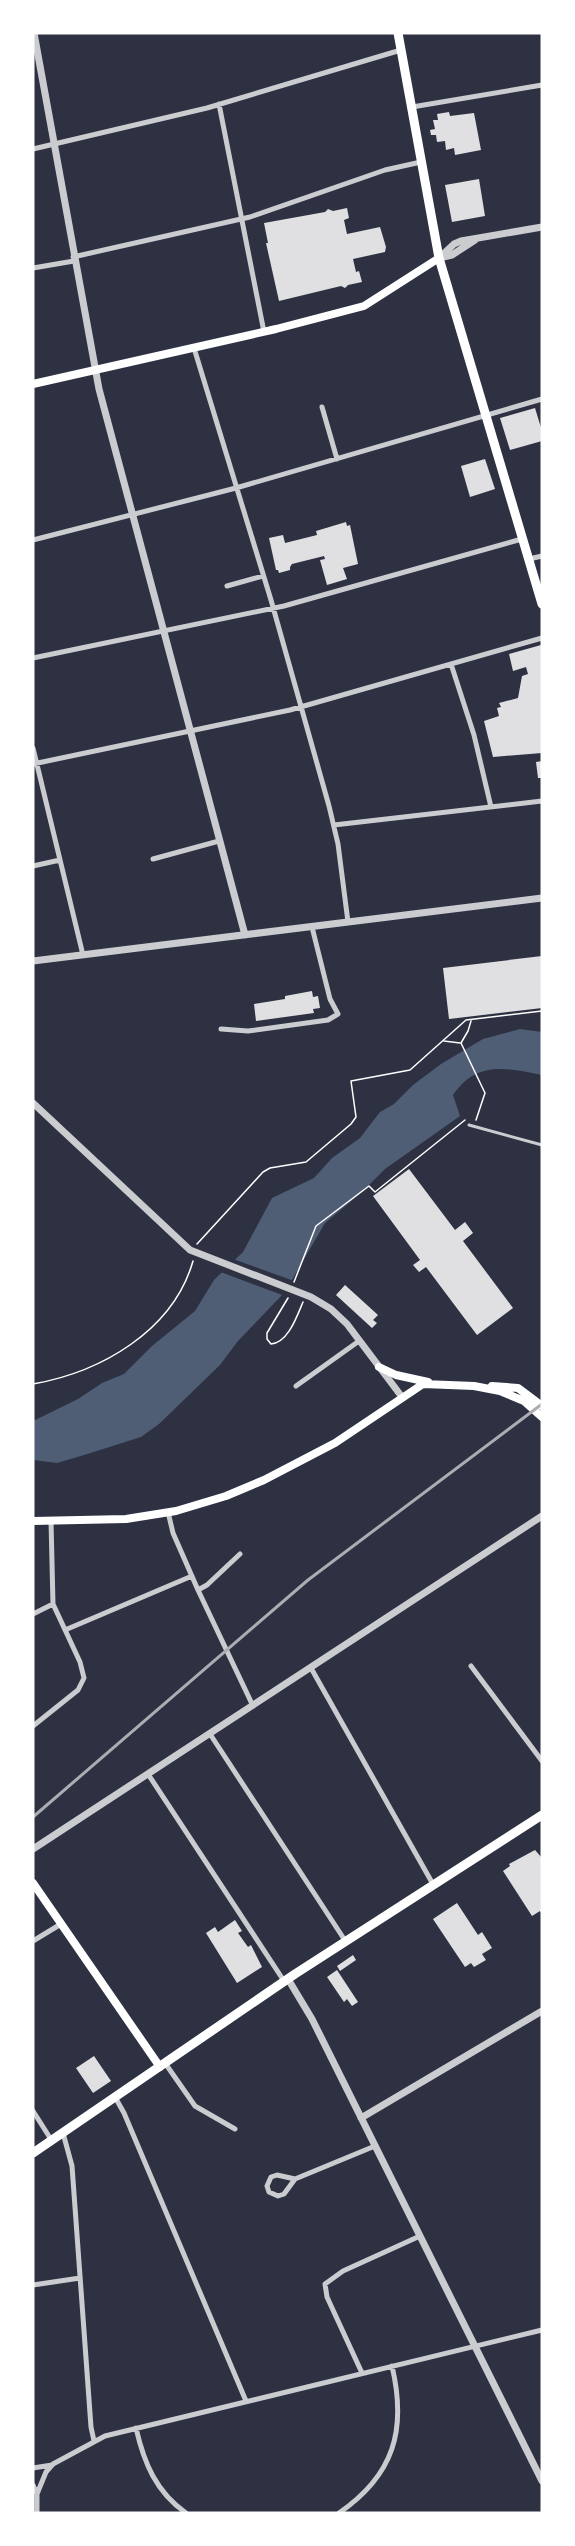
<svg xmlns="http://www.w3.org/2000/svg" width="575" height="2546" font-family="Quicksand,sans-serif">
<rect width="100%" height="100%" fill="#2d3142"/>
<path fill="#4f5d75" d="M520 1029 542 1032V1075C506 1068 477 1060 453 1095L460 1116 385 1169 362 1192 325 1223 285 1292 238 1341 220 1365 159 1424 141 1437 81 1456 57 1463 33 1460V1421L78 1399 102 1383 124 1374 152 1346 195 1311 214 1280 243 1252 272 1198 314 1178 332 1158 360 1138 380 1112 394 1104 413 1085 441 1064 483 1039Z"/>
<path fill="#2d3142" d="M233 1259 294 1281 285 1296 218 1271Z"/>
<path fill="#e0e0e3" d="M449 112 450 116 474 113 481 150 455 155 454 148 446 150 445 141 437 142 436 135H431L430 130 435 129 433 120H438L437 114Z
M479 179 485 216 452 222 445 185Z
M347 208 349 218 344 220 347 234 380 227 386 247 385 252 353 259 356 272 359 271 362 282 348 285 345 288 341 286 279 301 266 243H268L264 223 325 212 328 209 333 211Z
M535 408 542 431V441L510 450 500 418Z
M485 459 495 489 470 497 461 466Z
M346 522 347 526 350 525 358 564 343 568 347 579 327 585 320 560 325 559 324 556 292 564 290 567V570L279 573 278 570H276L269 538 283 535 285 543 317 535 316 531Z
M541 645 542 753 493 757 484 721 499 716 497 708 501 707 499 703 518 698 522 676 528 674 526 667 513 671 509 654Z
M542 761V778H538L536 762Z
M542 956V1008L449 1019 443 968Z
M312 991 313 997 318 996 320 1008 313 1009 314 1013 256 1021 254 1004 285 999V996Z
M409 1169 455 1230 465 1222 468 1226 473 1233 463 1241 513 1308 477 1335 426 1267 419 1272 413 1265 420 1260 373 1196Z
M345 1285 378 1315 373 1320 377 1323 372 1328 336 1295Z
M535 1850 542 1858V1915L540 1911 532 1916 503 1871 510 1866 509 1864Z
M457 1903 478 1935 482 1932 492 1948 482 1954 486 1960 474 1967 471 1963 465 1967 433 1919Z
M235 1920 242 1931 238 1933 248 1947 251 1945 262 1967 237 1983 206 1933 215 1927 218 1932Z
M353 1955 356 1960 340 1971 337 1966Z
M337 1970 358 2002 352 2006 347 1999 344 2002 327 1977Z
M94 2056 111 2081 93 2093 76 2068Z"/>
<g fill="none" stroke-linecap="round" stroke-linejoin="round">
<path stroke="#fff" stroke-width="1.5" d="M471 1021 468 1031 461 1043 485 1093 476 1120
M444 1041 460 1043
M197 1244 263 1172 270 1168 306 1162 351 1124 356 1117 351 1081 410 1070 466 1020 542 1011
M294 1282 316 1226 369 1186 375 1192 465 1120
M288 1298 267 1333V1339L271 1344C288 1343 297 1316 303 1302
M33 1384C101 1372 173 1331 193 1261"/>
<path stroke="#caccd0" stroke-width="3" d="M469 1125 542 1145"/>
<path stroke="#caccd0" stroke-width="5" d="M219 104 264 332
M412 107 542 85
M33 149 207 108 401 50
M73 257 250 217 385 170 421 162
M33 268 74 261
M194 348 271 600 329 806 338 844 348 922
M322 407 337 459
M33 540 236 488 542 399
M529 559 542 556
M227 586 263 576
M33 658 284 606 522 539
M451 664 474 735 491 807
M33 748 83 955
M33 764 290 710 542 638
M334 825 542 801
M153 859 219 841
M33 866 60 860
M221 1029 248 1031 328 1020 338 1014 330 999 312 927
M296 1386 359 1341
M168 1512 173 1533 198 1590 253 1706
M198 1590 207 1585 240 1554
M33 1614 53 1604
M65 1630 192 1576
M471 1666 542 1761
M311 1668 434 1886
M33 1726 78 1690 84 1678 80 1662 53 1604 51 1521
M210 1734 346 1942
M148 1774 284 1981
M33 1941 61 1924
M165 2063 195 2106 235 2129
M115 2097 124 2113 246 2401
M33 2111 52 2141
M63 2133 72 2166 91 2427 94 2441
M277 2175 295 2179 284 2194 278 2196 269 2192 267 2186 271 2177Z
M295 2179 375 2146
M33 2285 80 2278
M362 2373 327 2297 325 2284 343 2271 420 2236
M136 2428C144 2463 156 2492 186 2513
M33 2468 52 2465
M33 2485 37 2494V2513
M37 2494 46 2472 53 2464 105 2436 542 2330
M339 2513C394 2475 407 2430 392 2366"/>
<path stroke="#caccd0" stroke-width="7" d="M34 33 99 389 245 935
M439 258 454 244 461 241 542 227
M439 258 452 255 475 240
M33 961 542 898
M33 1103 190 1250 311 1297 331 1309 347 1324 402 1397
M33 1849 542 1516
M288 1979 312 2019 542 2481
M361 2118 542 2011"/>
<path stroke="#fff" stroke-width="8" d="M33 384 276 329 364 306 439 258
M379 1367 396 1375 428 1382
M492 1386 518 1388 542 1406
M33 1521 126 1519 176 1511 226 1496 264 1480 335 1443 423 1384 474 1386 500 1391 524 1401 542 1417
M33 1883 160 2067"/>
<path stroke="#fff" stroke-width="9" d="M398 33 439 258 542 604
M33 2153 295 1974 542 1815"/>
<path stroke="#abadb3" stroke-width="3" d="M33 1817 308 1580 542 1404"/>
</g>
<rect width="575" height="2546" fill="none" stroke="#ffffff" stroke-width="69"/>
</svg>
